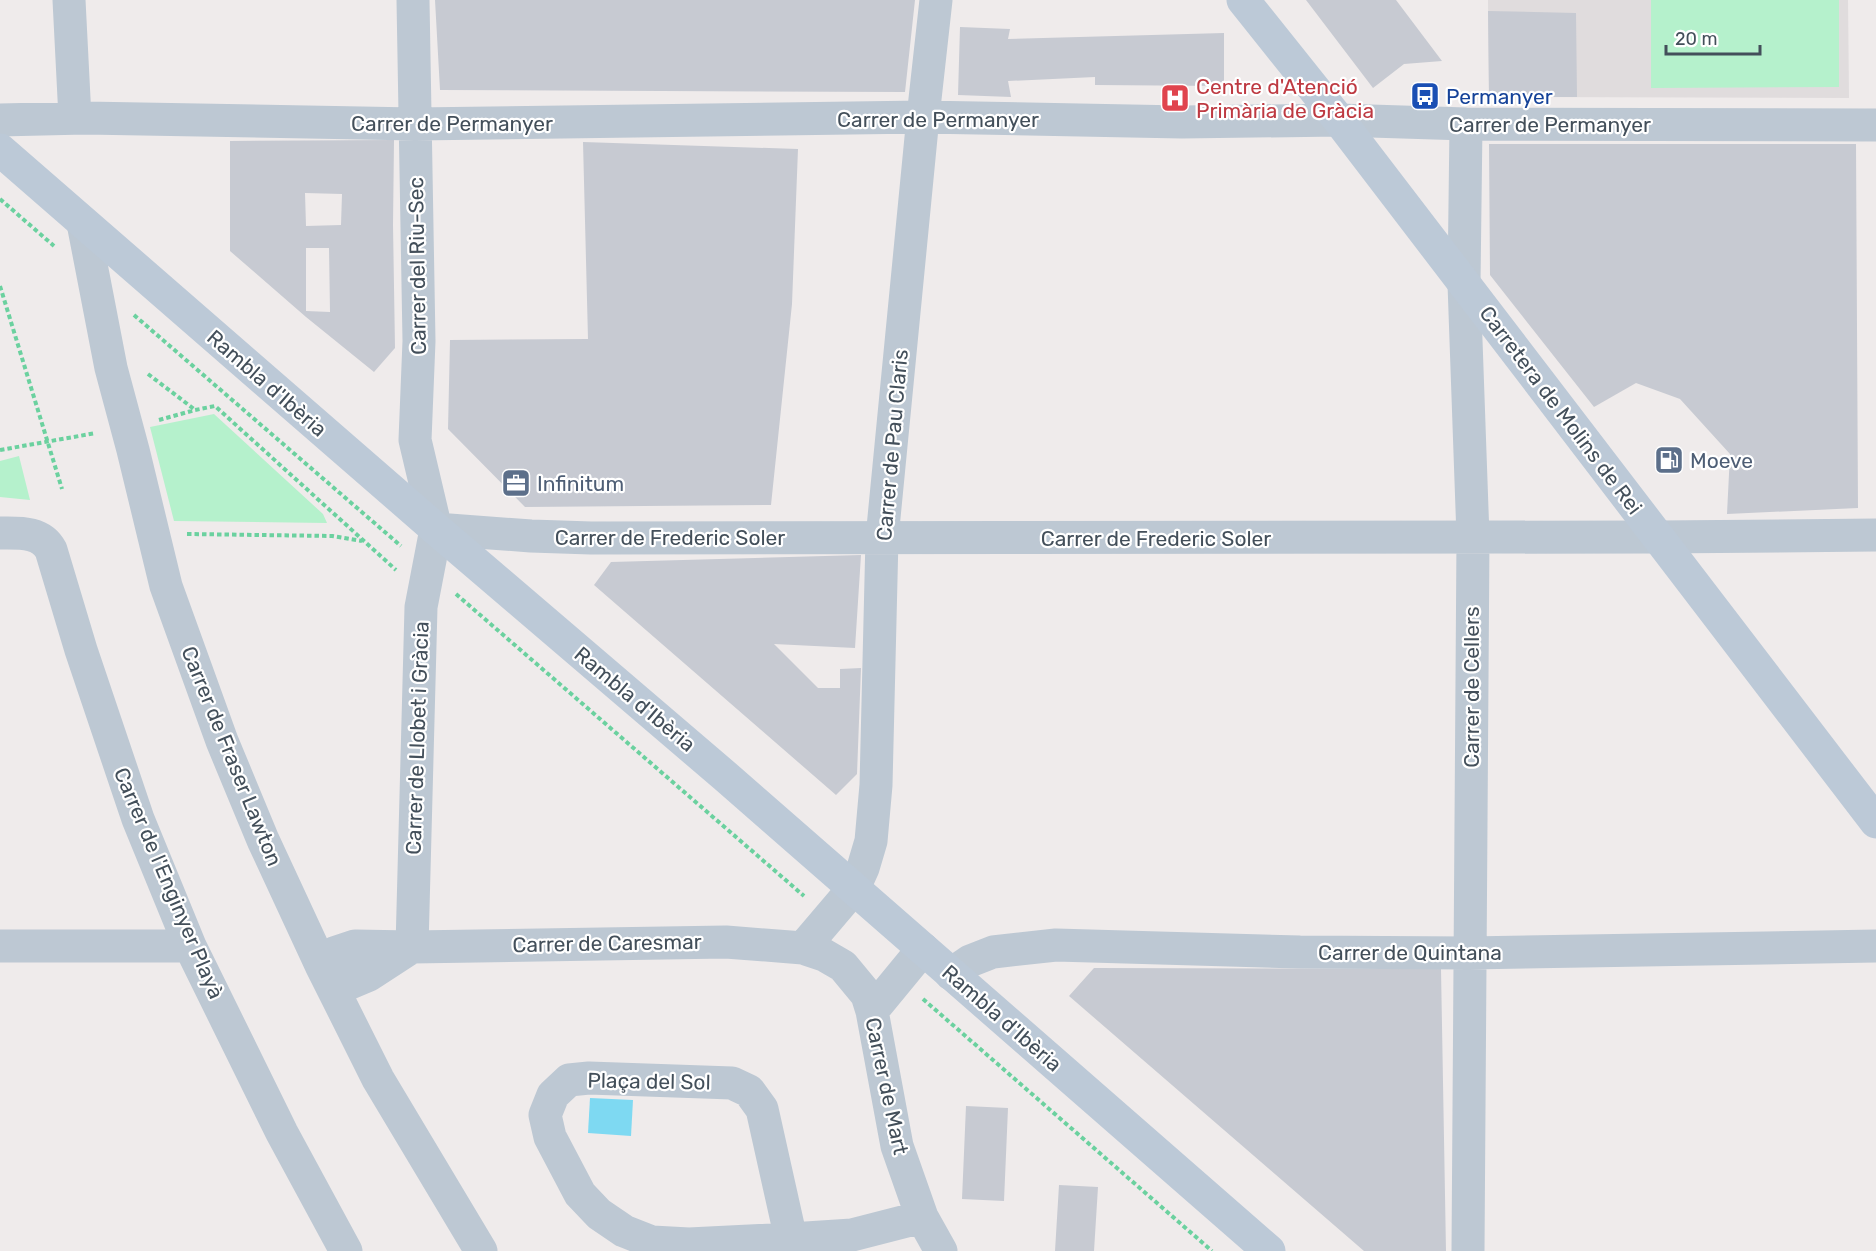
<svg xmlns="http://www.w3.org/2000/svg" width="1876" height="1251" font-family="Rubik,sans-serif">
<rect width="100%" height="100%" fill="#efebeb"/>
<path fill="#e0dcdd" d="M1488 0H1848L1849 98 1489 97Z"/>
<path fill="#b5f1cc" d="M1651 0H1839V87L1651 88Z
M214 414 323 514 327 523 174 521 150 427Z
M19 456 30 500 0 497V461Z"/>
<path fill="#7ed9f2" d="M590 1098 633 1100 631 1136 588 1133Z"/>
<path fill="#c7cad2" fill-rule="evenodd" d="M435 0H915L905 92 440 90Z
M1306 0H1396L1442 61 1404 64 1373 88Z
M1488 11 1576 13 1577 97H1489Z
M960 27 1010 29 1008 39 1224 33V86L1095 85V77L1008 81 1011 97 958 95Z
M394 140 393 225 395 348 374 372 306 317 230 251V141ZM305 193 342 194 341 225 306 226ZM306 248H329L330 312 306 311Z
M583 142 798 149 792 304 771 505 525 507 448 429 450 340 588 339Z
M1489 144H1856L1858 508 1727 514 1730 454 1680 399 1636 383 1594 407 1490 275Z
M861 555 855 648 774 644 818 688H840V669L861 668 857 774 836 795 594 585 611 562Z
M1094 968 1441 969 1446 1251H1364L1069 996Z
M966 1106 1008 1108 1004 1201 962 1199Z
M1059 1185 1098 1187 1094 1251H1055Z"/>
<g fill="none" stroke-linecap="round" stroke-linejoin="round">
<path stroke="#6bd19f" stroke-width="4" stroke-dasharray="4.5 3" stroke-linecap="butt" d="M0 199 54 246
M0 286 62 489
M134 315 401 546
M148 374 194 409
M159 420 195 410 215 406 396 570
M0 450 96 433
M187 534 332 536 362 541
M456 594 804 896
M923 999 1212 1251"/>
<path stroke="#bdc8d3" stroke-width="33" d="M69 0 75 118
M0 120 85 118 415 124 923 117 1182 122 1339 120 1466 124 1876 125
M1466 124 1464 284 1473 537 1468 1251
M83 223 111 368 133 450 166 586 222 741 263 840 321 965 378 1079 481 1251
M436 529 531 536 591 538 1658 537 1876 535
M0 533C19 533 41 531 51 550L81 650 138 819 190 946 282 1133 346 1251
M0 946H190
M412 947 421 607 436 529 415 440 419 341 413 0
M803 948 854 888 863 868 871 841 876 785 882 538 923 117 936 0
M321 965 334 953 355 946 412 947 726 942 803 948 824 955 843 966 867 995 872 1011 897 1146 922 1217 941 1251
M321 965 333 974 350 983 369 975 412 947
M951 974 970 961 993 952 1056 945 1300 952 1469 953 1876 946
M872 1011 923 949
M791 1239 689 1244 652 1242 624 1231 599 1214 580 1194 550 1137 545 1115 553 1095 569 1080 589 1078 732 1083 749 1091 762 1109 791 1239 852 1235 922 1217"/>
<path stroke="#bcc9d7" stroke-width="33" d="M1243 0 1339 120 1876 822
M0 150 436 529 725 776 1269 1251"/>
</g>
<defs>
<g id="bus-square" transform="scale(1.5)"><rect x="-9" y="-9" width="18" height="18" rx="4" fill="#1a4fb4" stroke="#fff"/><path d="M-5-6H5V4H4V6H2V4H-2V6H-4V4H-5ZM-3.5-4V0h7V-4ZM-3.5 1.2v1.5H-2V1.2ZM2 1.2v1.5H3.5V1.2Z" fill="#fff"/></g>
<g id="hospital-square" transform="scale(1.5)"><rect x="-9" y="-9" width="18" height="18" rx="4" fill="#e0444e" stroke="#fff"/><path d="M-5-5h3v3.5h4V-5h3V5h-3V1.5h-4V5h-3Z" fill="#fff"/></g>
<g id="fuel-square" transform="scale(1.5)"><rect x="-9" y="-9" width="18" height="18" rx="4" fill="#5c6f8a" stroke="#fff"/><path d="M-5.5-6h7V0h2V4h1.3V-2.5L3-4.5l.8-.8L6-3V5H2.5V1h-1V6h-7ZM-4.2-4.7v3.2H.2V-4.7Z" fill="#fff"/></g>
<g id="office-square" transform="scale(1.5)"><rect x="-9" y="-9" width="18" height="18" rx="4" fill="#5c6f8a" stroke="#fff"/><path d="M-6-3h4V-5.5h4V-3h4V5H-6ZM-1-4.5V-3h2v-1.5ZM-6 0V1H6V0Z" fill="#fff"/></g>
</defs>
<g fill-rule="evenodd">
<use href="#bus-square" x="1425" y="96"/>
<use href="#hospital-square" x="1175" y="98"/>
<use href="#fuel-square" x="1669" y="460"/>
<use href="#office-square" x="516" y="483"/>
</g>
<g text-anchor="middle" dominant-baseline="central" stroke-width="4.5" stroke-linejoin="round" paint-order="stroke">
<g font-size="21" fill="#be3a42" stroke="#fff" text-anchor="start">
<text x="1196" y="86">Centre d'Atenció<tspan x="1196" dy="24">Primària de Gràcia</tspan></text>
</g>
<g font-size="21" fill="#164399" stroke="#fff" text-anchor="start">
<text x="1446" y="96">Permanyer</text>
</g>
<g font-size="21" fill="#434f5a" stroke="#fff">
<text x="938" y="119">Carrer de Permanyer</text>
<text x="452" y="123">Carrer de Permanyer</text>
<text x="1550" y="124">Carrer de Permanyer</text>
<text transform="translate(417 266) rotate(-91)">Carrer del Riu-Sec</text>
<text transform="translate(267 383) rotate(41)">Rambla d'Ibèria</text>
<text transform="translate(1561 410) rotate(53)">Carretera de Molins de Rei</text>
<text transform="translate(892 445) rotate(-85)">Carrer de Pau Claris</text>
<text x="670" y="537">Carrer de Frederic Soler</text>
<text x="1156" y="538">Carrer de Frederic Soler</text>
<text transform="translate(1471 687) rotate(-90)">Carrer de Cellers</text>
<text transform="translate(635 699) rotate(40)">Rambla d'Ibèria</text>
<text transform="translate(417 738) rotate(-88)">Carrer de Llobet i Gràcia</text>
<text transform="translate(232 756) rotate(68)">Carrer de Fraser Lawton</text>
<text transform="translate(169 883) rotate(67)">Carrer de l'Enginyer Playà</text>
<text transform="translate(607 943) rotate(-1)">Carrer de Caresmar</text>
<text x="1410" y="952">Carrer de Quintana</text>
<text transform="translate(1002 1018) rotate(41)">Rambla d'Ibèria</text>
<text transform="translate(649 1081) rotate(1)">Plaça del Sol</text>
<text transform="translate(887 1086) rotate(78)">Carrer de Mart</text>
</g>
<g font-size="21" fill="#4e5e75" stroke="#fff" text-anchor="start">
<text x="1690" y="460">Moeve</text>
<text x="537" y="483">Infinitum</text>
</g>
</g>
<path d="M1666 45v9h94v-9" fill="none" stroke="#434f5a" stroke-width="3"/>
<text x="1675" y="45" font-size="18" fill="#434f5a" stroke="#ffffff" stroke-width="4.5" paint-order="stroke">20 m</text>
</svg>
